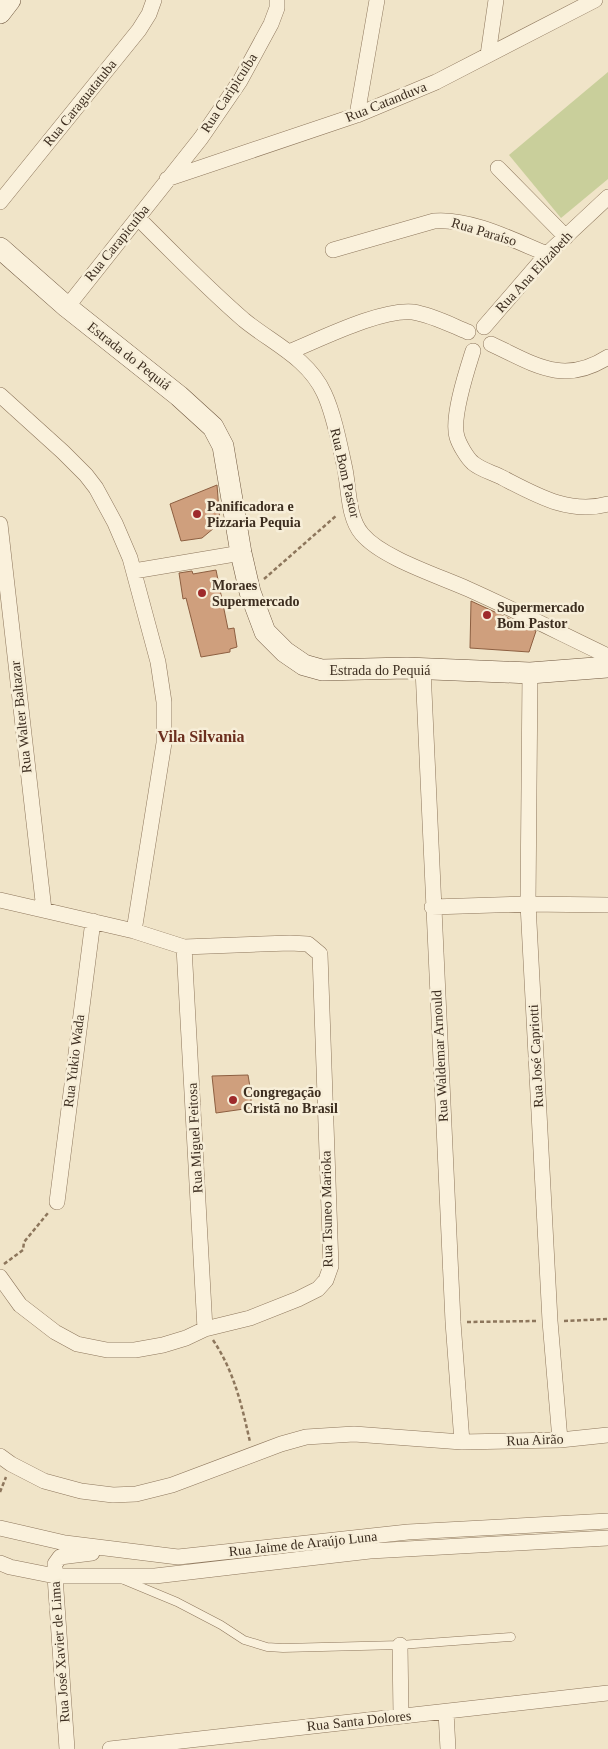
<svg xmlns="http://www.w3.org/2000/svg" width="608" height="1749" font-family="'Times New Roman',serif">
<rect width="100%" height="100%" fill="#f0e4c8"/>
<path fill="#c9cf9b" d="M608 72V179L561 218 509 155Z"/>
<path fill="#cf9f7d" stroke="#8d5f41" d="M217 485 220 523 202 538 181 541 170 504Z
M216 570 228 629 234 628 237 647 230 649V652L201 657 186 598 183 599 179 573 192 571 193 574Z
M471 601 536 631 529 652 470 648Z
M248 1075 251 1093V1108L216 1113 212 1076Z"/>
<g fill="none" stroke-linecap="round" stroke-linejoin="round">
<g stroke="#8d765c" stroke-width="9">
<path id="lane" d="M124 1580 177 1602 221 1625 244 1640 267 1647 283 1648 400 1645 511 1637"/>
</g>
<g stroke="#8d765c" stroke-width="16">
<path id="street" d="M488 55 496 0
M357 115 377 0
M498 168 566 237
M167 179 357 115 436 82 595 0
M0 202 139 30 149 14 154 0
M138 218C173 253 207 288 244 320 272 343 308 358 324 393 334 414 340 446 345 469 349 489 348 518 362 534 382 558 439 576 468 589 515 610 562 634 608 656
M333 250 434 221C471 218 513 240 547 254
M67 307 201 138 240 81 271 24 277 8V0
M484 327 547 254 608 197
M491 344C534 364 563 386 608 357
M473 351C467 370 451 418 457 437 459 444 467 458 473 463 481 470 494 473 503 478 536 495 570 515 608 504
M289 352C321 339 380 309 413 312 432 315 451 325 468 332
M0 395 63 452 86 475 96 488 115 523 130 558 158 662 164 702V743L134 931
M0 524 44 910
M134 571 241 553
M423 669 453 1322 462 1442
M530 673 528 904 550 1321 560 1440
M0 900 134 931 184 947 290 943 308 944 320 954 331 1266 326 1280 318 1289 298 1299 250 1318 205 1329 186 1338 163 1345 135 1350H107L77 1344 55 1332 20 1305 0 1277
M432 907 528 904 608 905
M184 947 205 1329
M57 1202 93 921
M0 1456 11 1464 44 1481 81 1491 113 1495 136 1494 172 1485 281 1444 306 1437 354 1434 462 1442 560 1440 608 1435
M0 1528 65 1543 178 1557 408 1532 608 1521
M0 1563 10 1567 55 1576H155L370 1551 608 1538
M400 1645 401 1716
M446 1712 448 1749
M67 1749 55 1576V1564L60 1557 92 1553
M110 1749 608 1693"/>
</g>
<g stroke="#6f573f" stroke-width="22">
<path id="secondary" d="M0 13 10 0
M0 248 67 307 179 396 213 427 223 446 241 553 250 592 265 632 285 652 304 665 322 670 407 668 530 673 608 667"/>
</g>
<path stroke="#8d765c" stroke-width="2.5" stroke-dasharray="4 2.5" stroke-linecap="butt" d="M264 579 337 515
M4 1264 23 1250 24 1242 48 1213
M564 1321 608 1319
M467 1322 536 1321
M213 1340C234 1371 242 1406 250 1442
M0 1492 6 1477"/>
<use href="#lane" stroke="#faf1dc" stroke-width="8"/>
<use href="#street" stroke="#faf1dc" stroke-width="15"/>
<use href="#secondary" stroke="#faf1dc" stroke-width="21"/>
</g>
<g fill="#9e2a2b" stroke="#f7eed8" stroke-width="2">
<circle cx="197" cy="514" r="5"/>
<circle cx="202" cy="593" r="5"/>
<circle cx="487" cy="615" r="5"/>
<circle cx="233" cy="1100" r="5"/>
</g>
<g text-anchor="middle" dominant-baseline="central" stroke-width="5" stroke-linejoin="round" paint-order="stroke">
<g font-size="14" fill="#3d2e20" stroke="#f7eed8">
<text transform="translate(229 93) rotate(-57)">Rua Caripicuíba</text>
<text transform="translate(386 102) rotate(-22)">Rua Catanduva</text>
<text transform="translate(80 103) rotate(-51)">Rua Caraguatatuba</text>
<text transform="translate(484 232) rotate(17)">Rua Paraíso</text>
<text transform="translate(117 243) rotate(-51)">Rua Carapicuíba</text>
<text transform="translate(534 272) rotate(-47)">Rua Ana Elizabeth</text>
<text transform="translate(129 356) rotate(38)">Estrada do Pequiá</text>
<text transform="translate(345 473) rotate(77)">Rua Bom Pastor</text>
<text x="380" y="670">Estrada do Pequiá</text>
<text transform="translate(21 717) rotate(-96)">Rua Walter Baltazar</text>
<text transform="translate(440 1056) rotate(-93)">Rua Waldemar Arnould</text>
<text transform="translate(536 1056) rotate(-93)">Rua José Capriotti</text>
<text transform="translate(74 1061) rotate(-83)">Rua Yukio Wada</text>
<text transform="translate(195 1138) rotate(-93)">Rua Miguel Feitosa</text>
<text transform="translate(327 1209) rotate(-91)">Rua Tsuneo Marioka</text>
<text transform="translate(535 1440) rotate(-2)">Rua Airão</text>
<text transform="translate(303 1544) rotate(-6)">Rua Jaime de Araújo Luna</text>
<text transform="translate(60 1652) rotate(-94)">Rua José Xavier de Lima</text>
<text transform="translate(359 1721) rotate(-6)">Rua Santa Dolores</text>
</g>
<g font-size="14" font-weight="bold" fill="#3d2e20" stroke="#f7eed8" text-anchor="start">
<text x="207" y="506">Panificadora e<tspan x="207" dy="16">Pizzaria Pequia</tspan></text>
<text x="212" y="585">Moraes<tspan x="212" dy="16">Supermercado</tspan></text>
<text x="497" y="607">Supermercado<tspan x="497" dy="16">Bom Pastor</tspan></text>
<text x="243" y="1092">Congregação<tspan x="243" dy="16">Cristã no Brasil</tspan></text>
</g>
<g font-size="16" font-weight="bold" fill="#6b2e1e" stroke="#f7eed8">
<text x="201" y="736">Vila Silvania</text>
</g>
</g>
</svg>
